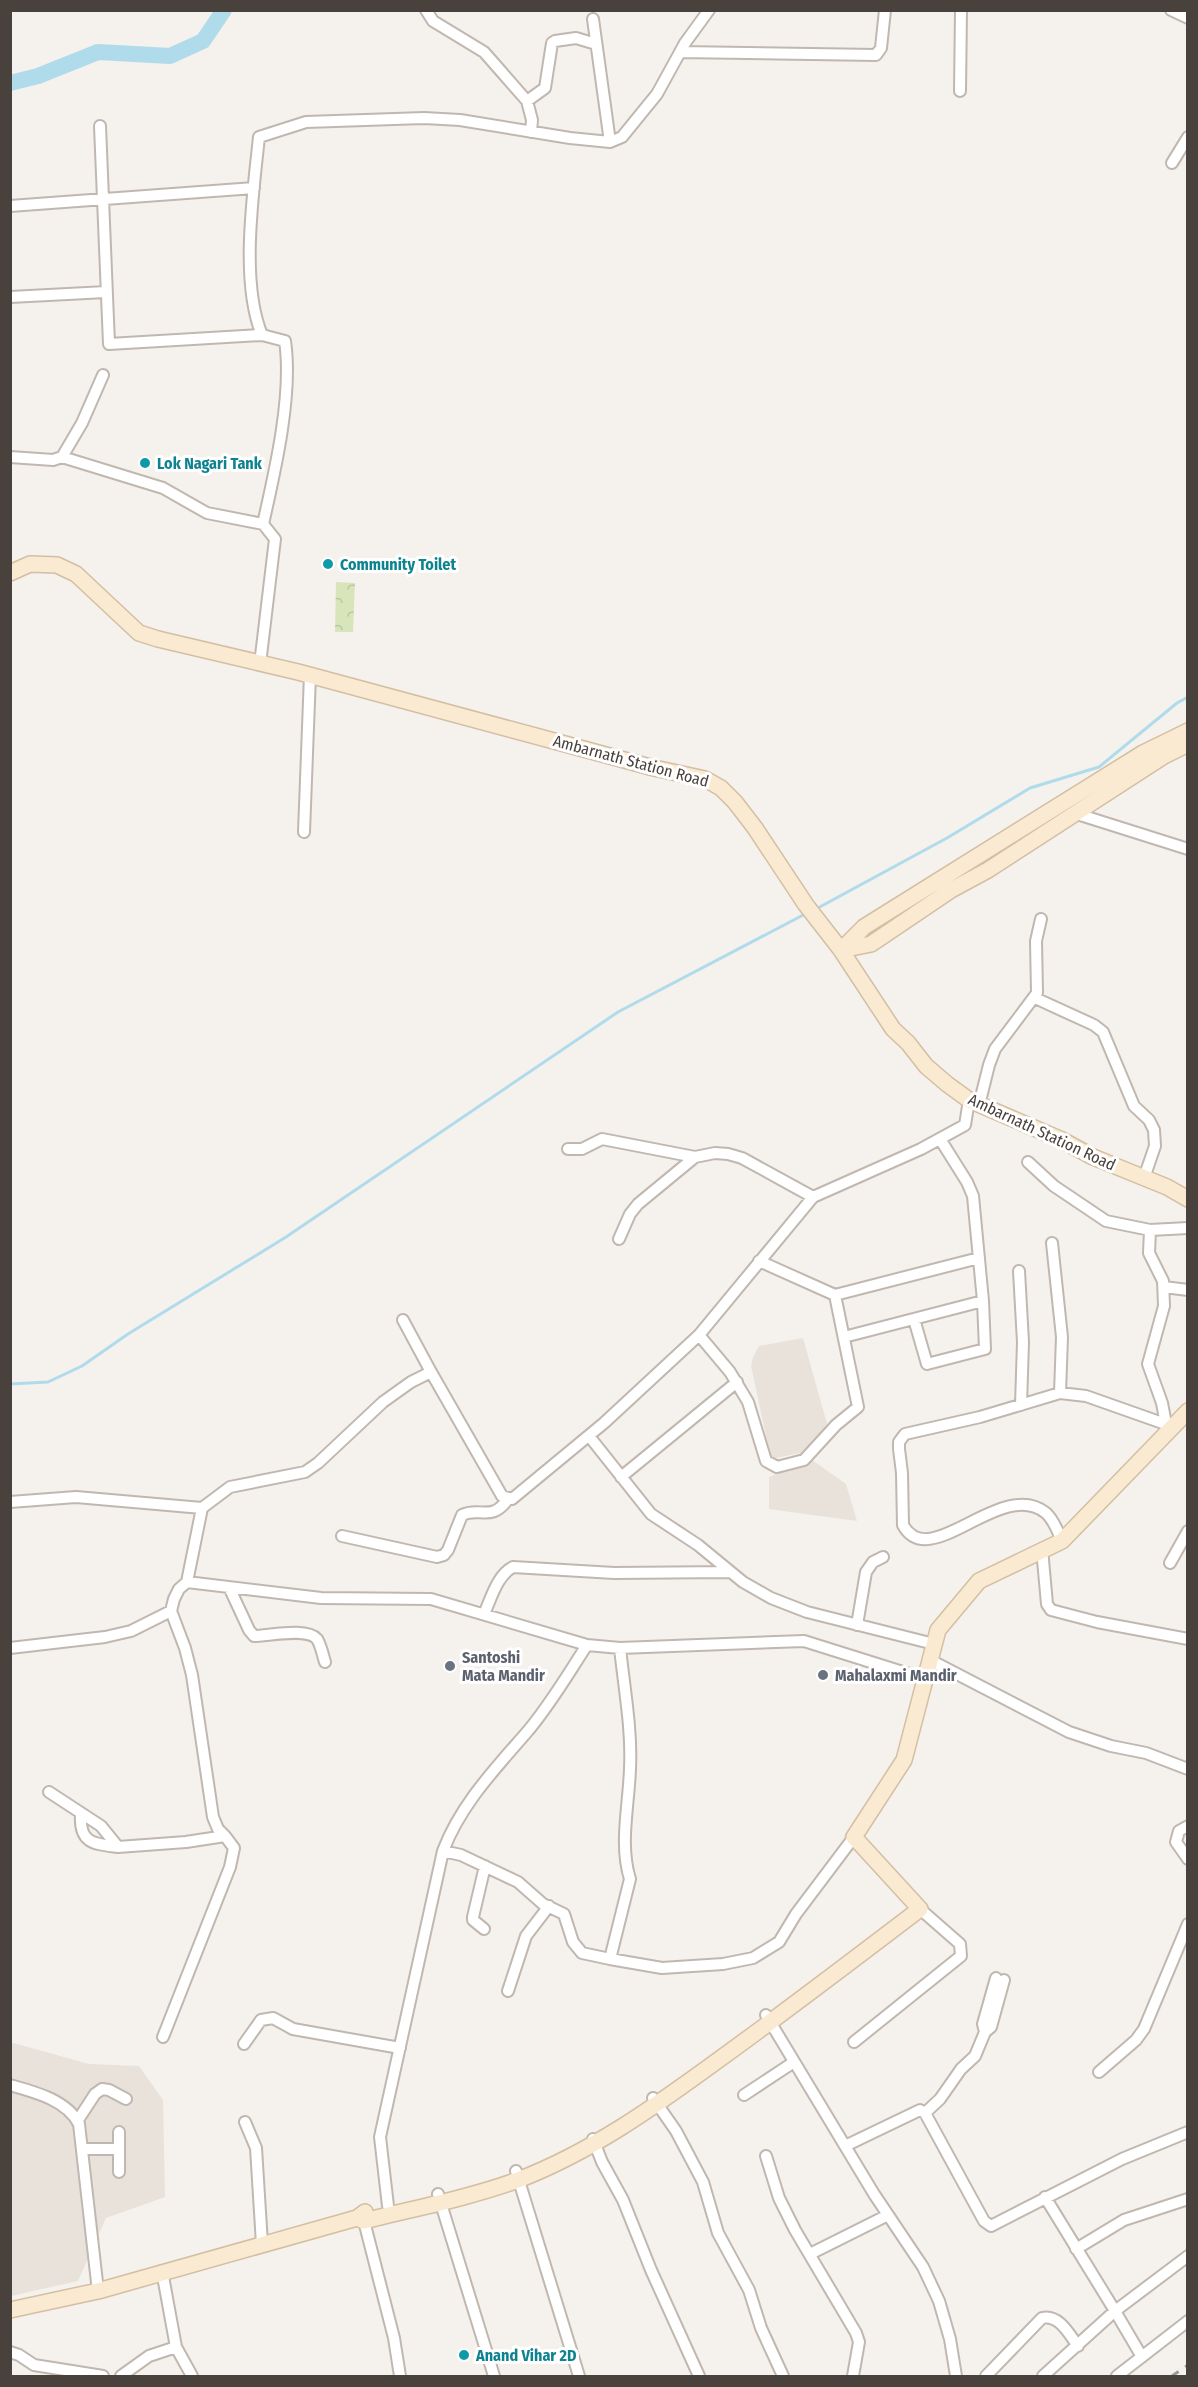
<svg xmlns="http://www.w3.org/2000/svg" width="1198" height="2387" font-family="'Fira Sans Condensed',sans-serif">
<defs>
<pattern id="park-crowns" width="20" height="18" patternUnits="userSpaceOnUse" patternTransform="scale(1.5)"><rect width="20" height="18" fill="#d8e5ba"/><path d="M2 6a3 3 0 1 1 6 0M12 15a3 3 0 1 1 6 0" fill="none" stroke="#bbc6a1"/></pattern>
</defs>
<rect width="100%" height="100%" fill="#f5f1ed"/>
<path fill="#e8e2db" d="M803 1338 827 1424 805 1452 771 1459 751 1366 753 1357 759 1346Z
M812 1460 846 1484 857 1521 769 1509V1477Z
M10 2042 89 2064 139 2066 163 2100 165 2197 106 2218 78 2281 11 2296Z"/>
<path fill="url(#park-crowns)" d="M336 582 355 583 353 632H335Z"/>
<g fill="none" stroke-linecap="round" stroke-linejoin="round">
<path stroke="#b0dbeb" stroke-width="3" d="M816 909 947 838 1030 788 1099 767 1177 703 1188 697
M10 1384 48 1382 82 1366 128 1334 286 1237 618 1012 807 913"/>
<path stroke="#b0dbeb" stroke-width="16" d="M10 83 38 76 98 52 170 56 203 41 224 10"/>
<g stroke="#c0b8b0" stroke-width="14">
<path id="street" d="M426 10 433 21 484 52 499 69 527 101 532 120 531 132
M1171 10 1188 18
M593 19 610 142
M680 52 876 55 881 48 885 10
M960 91 961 10
M527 101 545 88 552 43 555 41 576 38 596 44
M100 126 109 344 262 335
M1172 163 1188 137
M10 206 254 188
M10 297 106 292
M10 457 53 460 62 457 82 423 103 375
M62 457 163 488 207 513 263 524
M260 664 275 539 263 524C275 471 293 394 285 341L262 335C240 282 253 195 259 137L306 122 424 118 460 120 570 138 610 142 622 137 657 94 685 43 709 10
M1074 813 1188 849
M304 832 310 675
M1035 998 1094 1025 1103 1032 1134 1106 1149 1120 1154 1130 1155 1146 1144 1178
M979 1105 989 1065 995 1049 1037 993 1036 941 1041 919
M568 1149H582L602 1139 695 1157 715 1153 728 1154 742 1158 813 1197
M1028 1162 1054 1186 1106 1221 1150 1230 1149 1253 1163 1281 1164 1306 1148 1364 1162 1403 1166 1424
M1150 1230 1188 1228
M619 1239 630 1214 638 1204 695 1157
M1052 1243 1062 1337 1060 1393 980 1417 905 1434 899 1442V1449L902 1473 903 1525C930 1574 1001 1477 1046 1513 1054 1520 1058 1532 1062 1541
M1019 1271 1023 1342 1021 1405
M1164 1287 1188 1290
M835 1295 979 1258
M914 1319 927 1364 985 1349 983 1301 973 1196 967 1182 940 1139
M403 1320 431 1372 502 1496 512 1499 604 1423 699 1335 813 1197 921 1149 965 1125 969 1100
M699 1335 730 1372 748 1402 766 1461 777 1467 804 1460 836 1425 858 1407 835 1295 759 1261
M844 1337 983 1301
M1060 1393 1086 1396 1171 1426
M589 1436 651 1514 698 1545 743 1582 771 1598 807 1612 934 1644
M621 1477 737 1382
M10 1502 76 1497 202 1508
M342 1536 437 1557 444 1555 448 1550 462 1515C480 1506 491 1523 508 1499
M1042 1549 1047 1604 1051 1610 1097 1622 1188 1639
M1170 1563 1188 1531
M187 1582 202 1508 230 1487 305 1472 318 1463 383 1402 411 1382 431 1372
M229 1587 249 1630 254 1636C268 1636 307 1627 317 1639 321 1645 323 1656 325 1662
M484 1614C491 1599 497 1575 513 1567L614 1573 730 1572
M857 1625 866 1572 873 1562 883 1557
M10 1648 105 1637 131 1631 171 1611
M930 1660 1069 1732 1111 1746 1146 1753 1188 1769
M49 1792 101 1826 118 1847 186 1842 225 1836 218 1829 213 1817 192 1675 185 1648 171 1611 174 1599 179 1589 187 1582 321 1598 431 1599 587 1645 620 1648 804 1641 925 1679
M81 1815C79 1844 95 1844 118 1847
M1188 1826 1179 1831 1176 1842 1188 1859
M443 1851 461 1855 518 1882 543 1904 564 1914 573 1942 582 1953 610 1959 662 1968 723 1964 753 1958 779 1942 796 1914 854 1837
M484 1929 473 1920V1917L485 1866
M610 1959 630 1879C619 1844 629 1805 630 1768 632 1729 624 1687 620 1648
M996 1978 983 2024 985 2032 991 2027 1004 1980
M508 1991 526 1936 549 1906
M766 2015 874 2194 923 2267 939 2301 950 2339 956 2376
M163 2037 230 1867 234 1848 225 1836
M854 2042 961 1956 960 1944 920 1909
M244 2044 261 2020 273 2018 293 2029 400 2048
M1099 2072 1136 2040 1144 2029 1188 1924
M10 2085C35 2092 67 2100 79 2124L98 2291
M744 2095 794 2062
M653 2098 676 2131 703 2182 718 2233 749 2290 761 2328 783 2376
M925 2113 940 2099 961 2069 975 2056 985 2032
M78 2120 95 2094 102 2089 109 2090 126 2099
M245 2122 256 2148 262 2244
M593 2139 602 2162 623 2200 651 2270 699 2376
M845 2146 920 2110 925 2113 984 2221 991 2226 1122 2159 1188 2132
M83 2149H119V2132
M119 2149V2172
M766 2156 779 2198 795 2230 856 2333 859 2342 853 2376
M516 2171 579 2376
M438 2194 494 2376
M1045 2197 1115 2311 1188 2256
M388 2206 380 2137 443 1851C461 1804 495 1769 527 1732 550 1705 568 1674 587 1645
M364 2221 394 2338 400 2376
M1076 2249 1124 2220 1188 2199
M810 2254 888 2215
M162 2271 176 2347 192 2376
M10 2352 19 2355 34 2365 103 2376
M121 2376 149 2356 176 2347
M986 2376 1042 2318C1059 2314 1069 2334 1078 2346
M1043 2376 1115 2311 1142 2357
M1117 2376 1188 2321"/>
</g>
<g stroke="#d3bfa3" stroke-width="18">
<path id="secondary" d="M10 573 30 564 57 565 76 574 139 633 158 639 298 672 654 768 705 779 721 788 735 802 755 828 806 905 841 950 893 1029 908 1043 926 1066 947 1084 969 1100 1062 1140 1093 1157 1167 1187 1188 1199
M841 950 864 927 1143 753 1188 731
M841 950 871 944 951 890 988 870 1164 756 1188 744
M357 2218 364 2221C415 2208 469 2198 518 2180 591 2152 654 2107 717 2061 785 2012 853 1960 920 1909L854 1837 904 1760 938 1630 979 1581 1062 1541 1188 1411
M10 2310 98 2291 357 2218 365 2212"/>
</g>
<use href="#street" stroke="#fff" stroke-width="10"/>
<use href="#secondary" stroke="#faead2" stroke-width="15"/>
<path stroke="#9a9a9a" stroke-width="3" stroke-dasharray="8 8" stroke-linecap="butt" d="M1172 2376 1188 2365"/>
</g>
<g fill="#0f9aa8" stroke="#fff" stroke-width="2">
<circle cx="145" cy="463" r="6"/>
<circle cx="328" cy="564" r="6"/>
<circle cx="464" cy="2355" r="6"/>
</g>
<g fill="#6b7280" stroke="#fff" stroke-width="2">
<circle cx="450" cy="1666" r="6"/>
<circle cx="823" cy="1675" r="6"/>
</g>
<g text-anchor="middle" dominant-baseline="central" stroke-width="6" stroke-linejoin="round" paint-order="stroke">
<g font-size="16" font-weight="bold" fill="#0d838f" stroke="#fff" text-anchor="start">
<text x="157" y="463">Lok Nagari Tank</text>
<text x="340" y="564">Community Toilet</text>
<text x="476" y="2355">Anand Vihar 2D</text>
</g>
<g font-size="16" fill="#49413b" stroke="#fff">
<text transform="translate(631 761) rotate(15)">Ambarnath Station Road</text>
<text transform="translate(1042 1132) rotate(25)">Ambarnath Station Road</text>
</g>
<g font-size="16" font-weight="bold" fill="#5b616d" stroke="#fff" text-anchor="start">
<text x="462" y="1657">Santoshi<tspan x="462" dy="18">Mata Mandir</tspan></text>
<text x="835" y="1675">Mahalaxmi Mandir</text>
</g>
</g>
<rect width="1198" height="2387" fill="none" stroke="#49413b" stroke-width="24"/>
</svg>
